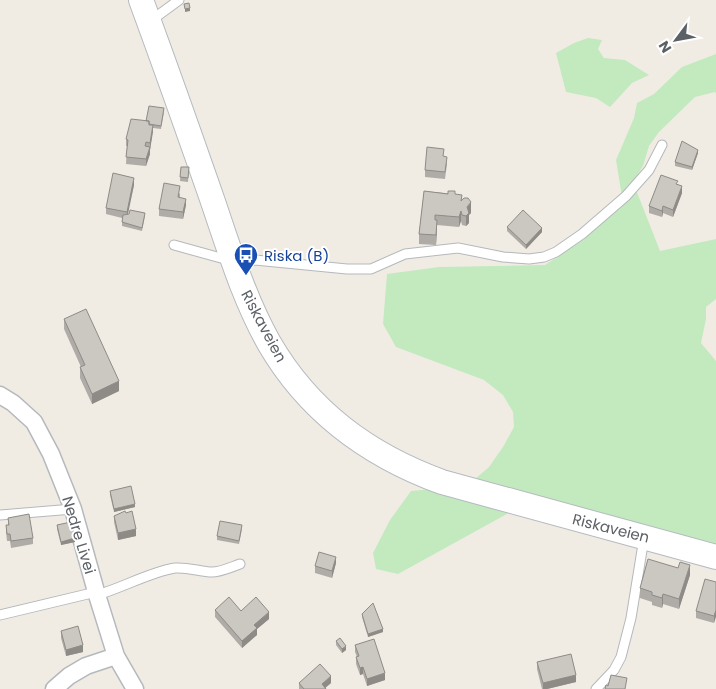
<svg xmlns="http://www.w3.org/2000/svg" width="716" height="689" font-family="Poppins,sans-serif">
<rect width="100%" height="100%" fill="#f0ece4"/>
<path fill="#c2eabe" d="M588 38 602 40 598 49 604 58 625 60 649 75 632 83 610 107 596 98 566 92 556 53 574 43Z
M716 54V94L715 92 695 97 659 132 649 146 643 166 633 182 660 251 716 239V299L706 307V319L701 343 716 361V551L527 503 398 574 376 569 373 553 390 520 411 491 432 489 454 497 489 467 503 447 514 427 513 412 503 395 484 380 396 347 383 324 387 274 439 267 545 265 583 240 623 203 616 160 634 118 637 103 654 94 682 67Z"/>
<g fill="none" stroke-linecap="round" stroke-linejoin="round">
<g stroke="#b5b8bc" stroke-width="11">
<path id="service" d="M149 22 179 0
M174 245 221 258 229 257
M235 266 255 260 347 269H371L405 254 458 248 503 257 529 259 544 257 556 252 582 234 626 196 649 170 662 145
M0 515 73 509
M97 595C122 588 150 572 175 568 187 567 198 571 210 572 219 573 231 567 240 564
M0 615 96 592
M596 689 614 670 621 657 631 618 644 538"/>
</g>
<g stroke="#b5b8bc" stroke-width="19">
<path id="minor" d="M0 395 13 403 34 422 51 454 73 509 97 595 116 656 135 689
M54 689 69 676 86 666 116 656"/>
</g>
<g stroke="#b5babf" stroke-width="26">
<path id="secondary" d="M141 0C165 65 188 130 211 196 228 245 243 297 269 343 309 412 368 455 442 482L716 557"/>
</g>
<use href="#service" stroke="#fff" stroke-width="9"/>
<use href="#minor" stroke="#fff" stroke-width="16"/>
<use href="#secondary" stroke="#fff" stroke-width="24"/>
</g>
<path fill="#afaba6" d="M164 112 161 129 153 128 150 150V154L146 166 126 164 127 146H126V139L146 121Z
M698 153 692 170 675 166V162Z
M444 156 447 164 445 179 425 177V170Z
M181 167H189L188 182 180 181Z
M134 185 127 215 145 216 142 231 122 226V218L106 214V208Z
M678 185 682 193 673 217 663 213 662 217 649 213V206Z
M424 191 455 194 462 200 471 213 469 215V223L466 226 462 225 461 221 459 227 437 225 436 245 419 244V234Z
M180 193V198L186 205 183 219 159 216V209Z
M507 227 542 232 526 249 507 231Z
M64 319 119 391 92 404 80 378V367H81L64 329Z
M110 491 135 507 114 512 110 495Z
M126 513 136 536 118 540 114 522V516Z
M8 518 33 538V544L11 548 10 541H7L6 532V525H8Z
M57 525 75 542 61 545 57 529Z
M242 529 239 544 217 540V536Z
M336 563 332 578 315 573V566Z
M690 575 679 609 663 604 662 608 652 605V602L640 598V588Z
M716 582 714 623 696 618V611Z
M215 610 241 611 269 619 257 629V635L242 648 215 617Z
M362 614 383 632 368 637 362 617Z
M61 631 83 652 66 656 61 638Z
M336 641 346 650 342 653 336 645Z
M355 645 385 680 367 686 363 674 360 675 356 664V657H357L355 652Z
M537 662 576 682 547 689H542L537 669Z
M299 683H331L325 688 326 689H299Z"/>
<path fill="#8e8b87" d="M190 8V11L185 12V9Z
M153 125V132L150 150V143Z
M150 147V154L146 166V159Z
M698 150V153L692 170V167Z
M134 178V185L127 219V212Z
M682 186V193L673 217V210Z
M186 199V205L183 219V212Z
M471 202V213L469 215V223L466 226V216L467 207Z
M663 206V213L662 217V211Z
M461 211V221L459 227V217Z
M437 220V230L436 245V235Z
M542 228V232L526 249V245Z
M119 381V391L92 404V394Z
M135 504V507L114 512V509Z
M136 529V536L118 540V533Z
M75 538V542L61 545V542Z
M336 557V563L332 578V571Z
M690 565V575L679 609V599Z
M663 594V604L662 608V598Z
M716 610V617L714 623V616Z
M269 612V619L257 629V635L242 648V641L254 625Z
M383 629V632L368 637V634Z
M83 645V652L66 656V650Z
M346 646V650L342 653V649Z
M363 667V674L360 675V668Z
M385 673V680L367 686V679Z
M576 675V682L547 689H543V683Z
M331 676V683L324 689 322 684Z"/>
<path fill="#cbc7c1" stroke="#8e8b87" d="M189 3 190 8 185 9 184 4Z
M149 106 164 108 161 126 149 124V121H146Z
M131 119 149 121V125H153L150 143 146 142 145 146 150 147 146 159 126 157 128 140 126 139Z
M682 141 698 150 692 167 675 162Z
M427 147 444 149 443 156 447 157 445 172 425 170Z
M181 167H189L188 178 180 177Z
M113 173 134 178 127 212 106 208Z
M661 175 678 181 676 184 682 186 673 210 663 206 662 211 649 206Z
M164 183 180 186 178 197 186 199 183 212 159 209Z
M424 191 448 194V191H455V194L462 195 461 201 464 198H468L471 202 467 207 469 213 466 216 462 215 461 211 459 217 435 215V220H437L436 235 419 234Z
M130 210 145 213 142 228 122 222 123 215 129 214Z
M523 210 542 228 526 245 507 227Z
M86 309 119 381 92 394 80 367 85 365 64 319Z
M131 486 135 504 114 509 110 491Z
M125 511 126 513 132 511 136 529 118 533 114 516Z
M29 514 33 538 11 541 10 534H7L6 525H9L8 518Z
M220 521 242 525 239 541 217 536Z
M71 522 75 538 61 542 57 525Z
M319 552 336 557 332 571 315 566Z
M648 559 678 568 680 562 690 565 679 599 663 594 662 598 652 595V592L640 588Z
M705 579 716 582V610L714 616 696 611Z
M229 597 241 611 256 597 269 612 254 625 257 628 242 641 215 610Z
M373 603 383 629 368 634 362 614Z
M78 626 83 645 66 650 61 631Z
M340 638 346 646 342 649 336 641Z
M374 639 385 673 367 679 363 667 360 668 356 657 359 656 355 645Z
M571 654 576 675 543 683 537 662Z
M320 664 331 676 322 684 326 689H304L299 683Z
M611 675 627 678 625 689H605L606 685 608 686Z"/>
<defs>
<g id="bus-pin" transform="scale(1.25)"><path d="M0 17L-7.5 6A9.5 9.5 0 1 1 7.5 6Z" fill="#1a4fb4" stroke="#fff"/><path d="M-5-6H5V4H4V6H2V4H-2V6H-4V4H-5ZM-3.5-4V0h7V-4ZM-3.5 1.2v1.5H-2V1.2ZM2 1.2v1.5H3.5V1.2Z" fill="#fff"/></g>
</defs>
<g fill-rule="evenodd">
<use href="#bus-pin" x="246" y="255"/>
</g>
<g text-anchor="middle" dominant-baseline="central" stroke-width="4" stroke-linejoin="round" paint-order="stroke">
<g font-size="15" fill="#164399" stroke="#fff" text-anchor="start">
<text x="264" y="255">Riska (B)</text>
</g>
<g font-size="15" fill="#5c6166" stroke="#fff">
<text transform="translate(264 326) rotate(62)">Riskaveien</text>
<text transform="translate(611 528) rotate(14)">Riskaveien</text>
<text transform="translate(79 535) rotate(73)">Nedre Livei</text>
</g>
</g>
<g transform="translate(676 40) rotate(238)" stroke="#ffffff" stroke-width="4" paint-order="stroke">
<path d="M0-4L9 19L0 12L-9 19Z" fill="#5c6166"/>
<text y="-8" font-size="14" font-weight="bold" text-anchor="middle" fill="#5c6166">N</text>
</g>
</svg>
